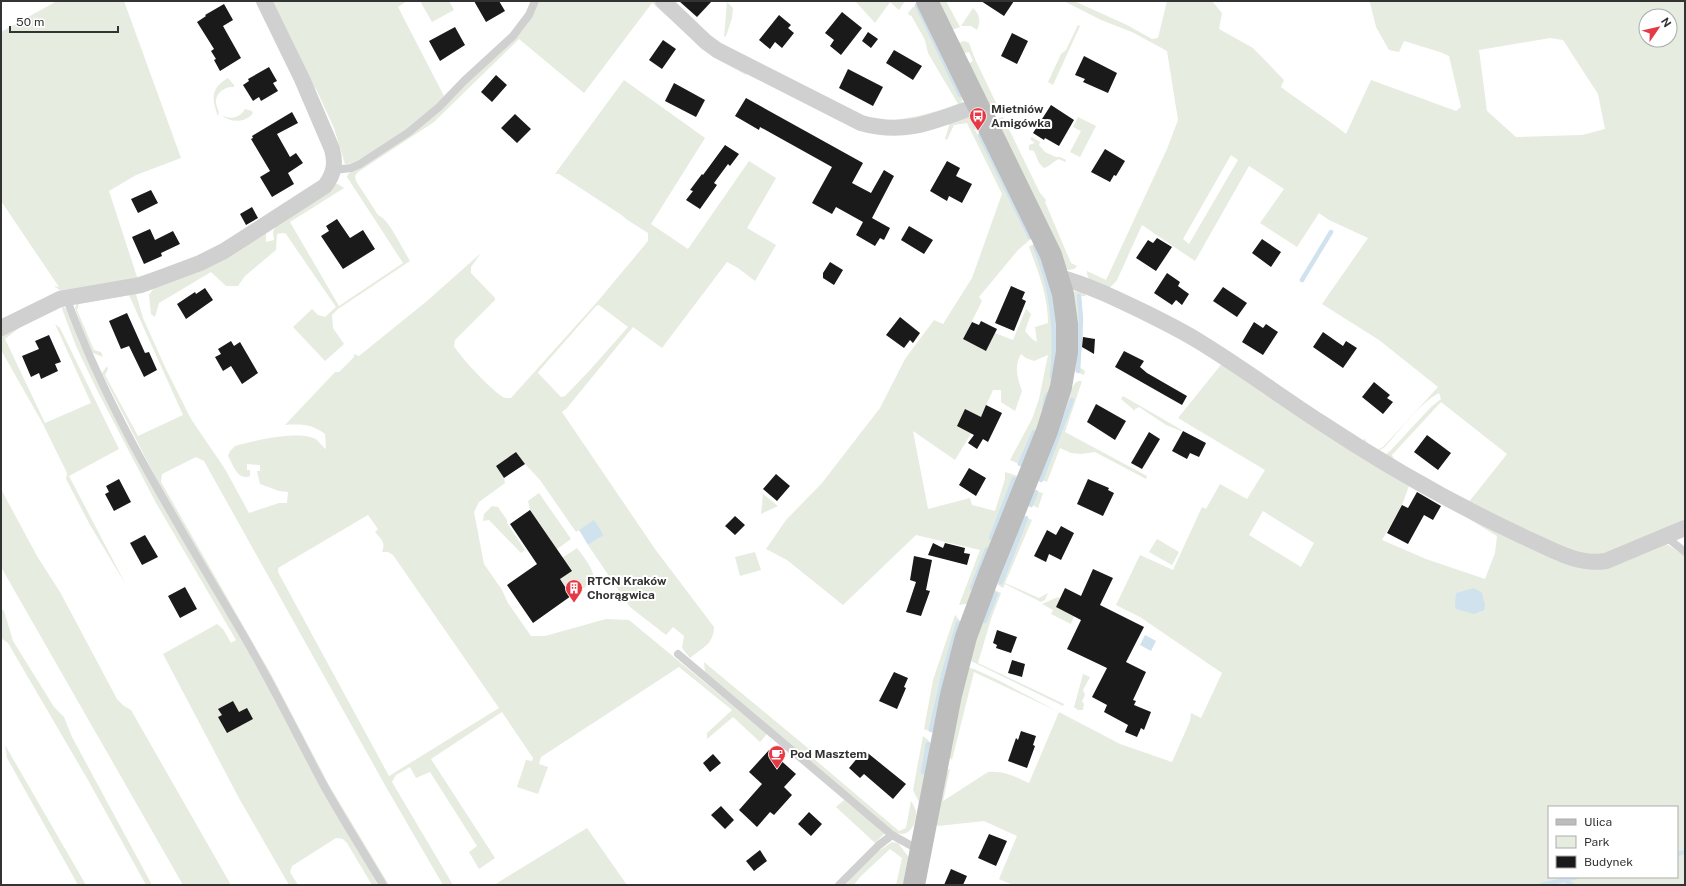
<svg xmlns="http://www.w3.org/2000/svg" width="1686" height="886" font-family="'Public Sans',sans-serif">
<rect width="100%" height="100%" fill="#fff"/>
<path fill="#e6ecdf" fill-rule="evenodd" d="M57 1H124L181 158 136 175 109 191 137 277 170 267 158 275 62 292 54 286 59 287 1 201V32Z
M268 1H407L398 7 444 96C437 104 430 113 423 119 411 128 357 166 345 164L334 128 316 89 310 83Z
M420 1H449L454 10 432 22Z
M539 1H657L747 71 746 75 713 57 652 3 584 93 519 39 434 122 358 172 355 176 356 181 378 215C389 219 403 250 410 261L338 309 332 315 333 328 344 344 325 361 293 327 312 309 318 315 325 317 336 307 286 234 283 233 277 234 276 250 245 276 238 286H226L211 272 159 303 155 317 151 314 149 295 154 288 264 231 266 233V242L274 240 273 232 276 225 334 184H338L344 188 290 222 339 306 403 263 347 177 348 174 445 104 517 37 528 23 535 11Z
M855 1H905L899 10 890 2 875 23Z
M941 1H946L960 27 952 30 938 4Z
M1064 1H1074L1127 25 1152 39 1158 38 1167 1H1212L1222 13 1219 29 1253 48 1284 80 1281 87C1302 103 1325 117 1346 134L1371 80 1456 111 1461 107 1449 56 1440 52 1404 41 1399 52 1389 50 1376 27 1370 3 1368 1H1685V524L1608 557 1589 559 1577 557 1511 527 1467 506 1402 469 1403 467 1468 503 1507 454 1441 402 1392 455 1394 459 1388 460 1382 458 1391 450 1431 407 1441 399 1439 393C1421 402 1399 431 1385 447 1377 452 1373 451 1364 445V438L1369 446 1376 450 1383 447 1438 387 1379 340 1322 304 1368 238 1329 220 1319 213 1297 247 1260 223 1284 189 1249 166 1195 261 1142 225 1117 280C1114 283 1111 288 1107 289 1098 291 1086 280 1087 271L1106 280 1167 149 1178 120 1167 51 1132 32 1101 20ZM1646 16H1670V40H1646ZM1550 38 1563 40 1598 94 1605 129 1582 135 1516 137 1487 111 1479 50ZM1231 155 1238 160 1189 244 1183 239Z
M727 2 733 8 732 18 726 36 724 37Z
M919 4 964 97 960 105 931 116 918 117 885 125 879 122C908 119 931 114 958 104L928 53 925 40 911 15 910 16 908 13 913 7Z
M973 8C980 14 981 22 977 30L971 26H961Z
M1078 25 1080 26 1053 85 1048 82 1061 54 1066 50Z
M964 41 969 43 975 59 998 107 989 104 967 64 973 61 969 52 962 54 958 43Z
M228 78 234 85V87C225 86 215 93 216 103 217 109 220 111 218 116 211 98 211 88 228 78Z
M624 80 705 138 651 224 688 249 749 161 776 178 747 228 776 245 755 281 738 268 727 262 662 348 633 327 567 408 562 412 655 549 714 627C714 644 702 648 690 658L682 648 684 636 673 627 666 635 630 607 588 545 604 535 594 521 576 532 540 480 525 464 516 452 496 466 504 478 505 483 479 502 474 512 484 564 502 590 508 603 531 636H545L606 619 629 620 767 734 760 742 733 717 707 739V733L732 710 679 667 541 757 539 764 548 767 538 794 517 787 526 760 532 761 533 758 502 712 431 759 495 858 479 869 469 852 477 846 430 772 416 778 410 767 396 775 392 782 453 885H443L386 787 204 461 196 457 162 474 161 482 272 676 329 785 389 885H386L314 761 260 656 163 492 102 373 107 366 108 369 105 375 138 436 183 415 129 295 79 304 77 310 94 350 101 352 103 357 93 353 84 334 75 308 77 303 93 297 132 291 136 294 143 318 165 367 191 419 225 469 249 513 279 503H287L288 492 279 491 260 484 257 471H260V465L247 464V470H250V476C238 481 233 465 228 456L230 451 235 446C252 441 302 429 317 440 320 443 323 447 326 449L325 434C311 424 302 424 285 425L335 372H339L354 357V354L359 356 427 301 481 253 471 267V273L495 298V300L455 340 454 346C460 357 495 394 505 398 507 398 509 398 511 398L598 301 648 241V233L626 219 623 216 559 174H555ZM599 305 628 327 590 370 565 396 561 397 538 373 539 371 596 306ZM368 515 378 529 375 532C381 539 386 542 382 552H388L393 555 499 708 389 776 278 572V568Z
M245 109 252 111 253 113C246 123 230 123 221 115 230 120 240 118 245 109Z
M969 114 981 125 974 128 978 136 985 133 1032 238 1018 250 979 297 982 301 963 339 986 351 995 333 1013 340 1026 309 1031 314 1025 331 1032 339 1037 342 1035 327 1048 323C1048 296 1038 271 1029 247L1034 243 1056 292 1059 366 1026 467 1010 460 1032 419 1039 399 1048 355 1034 361 1026 358 1021 354C1014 366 1017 378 1022 391L1015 411 1001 402V390H993L981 417 955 460 913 431 928 509 970 498 972 505 995 511 1005 479V472L1018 476 970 603 959 605 980 550 916 535 843 605 787 560 766 549 786 520 822 483 880 408 905 359 934 320 943 324 972 278 1002 194 967 123 954 125 947 140 945 139 950 122Z
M1003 117 1040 193 1046 200 1045 202 1071 263 1077 266 1074 269 1068 270 1064 266 996 119Z
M1078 117 1096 126 1080 157 1070 152 1081 131 1073 127Z
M1032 137 1040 142 1039 145 1045 152 1056 157H1060L1066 160 1065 162 1059 159C1053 161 1051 166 1044 168L1039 163 1034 151 1029 150V145L1035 143 1030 139Z
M1075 291 1084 292 1086 296H1081L1083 337 1079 367 1085 371 1084 375 1074 371 1073 294Z
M61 306H63L66 309 80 344 378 885H372L347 843 343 839 336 838 292 866 290 872 298 885H289L240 800 163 654 217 624 223 629 231 643 236 640 156 503 97 390 76 346Z
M16 324 19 328 5 339 45 423 91 403 55 324 60 328 119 449 69 476 126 585 90 525 66 479 67 473 43 424 1 350V333Z
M1224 361 1410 487 1409 486 1402 505 1382 540 1426 559 1485 579 1495 553 1497 536 1451 508 1573 563 1665 543 1685 556V885H1013L999 879 1017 836 984 821 938 826 933 821 947 770 950 769 943 801 988 772C1003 770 1016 777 1029 783L1059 712 974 672 952 760 947 755 966 667 974 669 998 680 1120 744 1172 762 1190 721 1191 713 1201 718 1222 673 1140 617 1116 605 1140 555 1173 570 1202 507 1206 509 1220 484 1247 499 1265 470 1178 418ZM1263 511 1314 543 1301 567 1249 535ZM1549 807H1677V877H1549Z
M1078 381H1082L1065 432 1147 476 1146 479 1095 452 1081 454 1071 453 1060 448 1047 482 1039 479 1071 390 1075 383Z
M1123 396 1182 430 1181 431 1166 425 1139 407 1135 409V411L1121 399Z
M1 489 37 556 60 592 117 699 124 706 131 710 231 885H183L1 567Z
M1034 491 1043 493 1038 508 1027 502Z
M539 493 571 539 557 549 530 510 528 501Z
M763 494 778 506 761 514Z
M492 506 498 507 507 520V523L525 550 521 553 489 520 483 521 484 514Z
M1021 515 1032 520 1005 583 1039 598 1048 593 1045 600 1041 602 1005 584 1003 588 998 585 996 581Z
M1157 539 1179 552 1172 565 1149 552Z
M577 548C582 555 598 573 592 581 587 587 577 592 571 596L560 579 572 571 562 558Z
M755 552 761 570 740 576 735 557Z
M995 590 1001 593 991 619 978 663 1064 704 1063 706 971 661 979 622 991 591Z
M1058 597 1060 598 1056 607 1074 616 1071 624 1051 614 1053 610 1042 604Z
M1 608 4 611 13 641 54 707 64 717 72 737 152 885H146L88 780 8 643 1 638Z
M955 615 962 623 934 733 924 729 933 680Z
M704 662 809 749 806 752 899 831 906 828 911 801C913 804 916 809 916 813 916 826 908 839 894 832L705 672Z
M1083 674 1090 677 1083 690 1085 695 1082 701 1084 704 1083 710H1078L1074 707Z
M923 736 928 740 933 746 919 802 913 790Z
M5 745 86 885H78L7 758Z
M844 800 885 833 875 843 836 807Z
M587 828 627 885 496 884 502 880Z
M892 842 898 843 910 859 906 885H896L902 858 890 849 860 877 854 885H845L877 852Z"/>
<path fill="#cfe2ee" d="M594 520 604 535 588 545 579 530Z
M1474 588 1482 593 1485 605 1484 610 1474 614 1456 609 1455 606 1456 593Z
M1145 635 1156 641 1151 651 1140 645Z"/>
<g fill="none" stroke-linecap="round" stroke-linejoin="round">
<path stroke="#cfe2ee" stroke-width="4.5" d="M917 5 960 95
M972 118 976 127
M980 135 1030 237
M1035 247C1053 290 1057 331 1052 377
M1302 280 1331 232
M1078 371 1081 319 1079 296
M1044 409 1046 397 1047 398 1048 394
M1020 464 1034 432
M1041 480 1072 400
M1031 505 1036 492
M991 538 1014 479
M1001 582 1026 518
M972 588 987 549
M985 621 996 594
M931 730 944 672 958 623
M923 772 928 744
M1677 854 1685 852
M1565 880 1572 885
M1542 885 1576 877"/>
</g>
<path fill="#1a1a1a" d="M474 1H499L505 11 486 22Z
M679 1H712L697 17Z
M981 1H1014L1004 16Z
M224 4 233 20 223 26 241 58 220 71 214 60 216 59 211 51 214 49 197 22 206 16 205 15Z
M842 12 862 28 841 55 830 46 834 40 825 33Z
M779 15 791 25 788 28 794 33 782 48 775 42 770 49 759 40Z
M455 27 465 45 440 61 429 41Z
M868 32 878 39 871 48 862 41Z
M1012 33 1028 41 1017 64 1001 56Z
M663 40 676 49 662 69 649 60Z
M894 50 922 66 913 80 886 63Z
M1084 56 1117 73 1108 93 1083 82 1085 79 1075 75Z
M269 67 277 81 273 83 278 91 261 101 259 97 253 101 243 85 249 81 248 79Z
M848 69 883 87 873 106 839 88Z
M496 75 507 85 492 102 481 92Z
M674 83 705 100 696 117 665 101Z
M746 98 863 163 852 183 871 193 884 170 894 176 872 218 890 228 884 240 880 238 875 246 856 235 863 222 836 207 832 214 812 203 832 167 760 127 759 130 735 116Z
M1051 105 1074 120 1059 146 1045 138 1044 140 1033 133Z
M292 112 298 123 277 134 290 157 296 153 303 163 288 173 294 184 272 197 260 177 270 171 251 139 253 138 252 136Z
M515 114 531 129 517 143 501 128Z
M725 145 739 154 730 166 728 164 714 183 717 185 700 209 686 200 693 191 690 190 702 174 703 175Z
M1105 149 1125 161 1116 176 1114 175 1110 182 1091 172Z
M947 161 960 168 956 176 972 184 962 203 949 196 947 201 930 191Z
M151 190 158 203 138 213 131 199Z
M252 207 258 218 246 225 240 214Z
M337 219 350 238 363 230 375 249 343 269 321 236 329 231 326 226Z
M909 226 933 240 924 254 901 240Z
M150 229 155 240 173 231 180 244 161 253 162 256 144 264 132 237Z
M1157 238 1172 247 1156 271 1136 258 1148 240 1153 243Z
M1262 239 1281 252 1271 267 1252 253Z
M830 262 843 270 834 285 823 278V273Z
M1167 273 1180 282 1178 286 1189 294 1182 305 1176 300 1172 305 1154 293Z
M1011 286 1025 292 1022 299 1026 301 1014 331 995 323Z
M1223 287 1247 303 1237 317 1213 301Z
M205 288 213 300 186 319 177 304 195 292 196 294Z
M127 313 145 353 149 352 157 370 144 377 129 346 121 349 109 321Z
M900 317 920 333 913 343 910 340 904 348 886 335Z
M981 321 997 329 986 351 963 339 972 322 979 325Z
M1254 322 1263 328 1266 324 1278 332 1263 355 1242 342Z
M1323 332 1343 346 1346 341 1357 348 1343 368 1313 347Z
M49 335 61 362 55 364 58 371 41 379 39 373 31 377 22 356 39 349 35 341Z
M1083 337 1095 339 1094 354 1082 347Z
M231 341 234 346 240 342 258 373 242 384 231 366 223 371 215 357 221 354 218 349Z
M1124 351 1144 361 1140 367 1147 373 1187 396 1182 405 1115 367Z
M1374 382 1390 395 1387 398 1393 402 1383 414 1362 397Z
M1096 404 1126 421 1115 440 1087 422Z
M986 405 1002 413 988 442 983 439 977 449 968 443 974 435 957 426 965 409 981 417Z
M1183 431 1206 443 1199 457 1190 453 1187 459 1172 451Z
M1149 432 1160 439 1142 469 1131 463Z
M1427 435 1451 453 1438 470 1414 452Z
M516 452 525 464 504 478 496 466Z
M969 468 986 478 976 496 959 485Z
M776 474 790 486 777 501 763 489Z
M119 479 131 502 114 511 105 494 109 492 106 486Z
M1088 479 1109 488 1108 490 1114 493 1103 516 1077 504Z
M1417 492 1441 506 1433 520 1424 515 1408 544 1387 533 1402 505 1408 508Z
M530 510 572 571 560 579 571 596 533 623 507 585 537 564 510 524Z
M735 516 745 525 735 535 725 526Z
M1061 526 1074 533 1061 560 1049 554 1046 562 1034 556 1047 530 1056 535Z
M145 535 158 557 142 565 130 543Z
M933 543 943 548 945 543 965 548 964 553 970 554 967 565 928 555Z
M914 556 932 560 926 590 930 591 921 616 906 612 916 582 910 580Z
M1093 569 1113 578 1100 605 1144 627 1126 662 1146 672 1133 700 1136 701 1134 705 1151 712 1144 730 1141 728 1137 737 1125 732 1128 725 1104 712 1107 705 1092 697 1107 668 1067 649 1081 620 1056 607 1065 588 1081 596Z
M185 587 197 609 180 618 168 596Z
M997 630 1017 637 1011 653 996 648 997 645 993 643Z
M1012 660 1025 664 1022 677 1008 673Z
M894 672 908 678 904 687 906 688 897 709 879 701Z
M233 701 239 712 247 708 253 719 227 733 218 717 222 715 218 709Z
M1021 731 1036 736 1033 745 1035 746 1027 768 1008 761 1016 738 1018 740Z
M769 750 796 774 784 787 792 795 774 815 770 812 757 827 739 810 762 784 749 772Z
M864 750 906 784 893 799 864 774 860 778 849 768Z
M713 754 721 763 710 772 703 763Z
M721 806 734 820 725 829 711 815Z
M809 812 822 824 811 836 798 824Z
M989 834 1007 841 996 866 978 858Z
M760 850 767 861 754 871 746 861Z
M951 869 967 876 963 885H944Z"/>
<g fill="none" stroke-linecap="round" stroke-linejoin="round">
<path stroke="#d0d0d0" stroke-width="8" d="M334 170 351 168 360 164 409 132 439 107 464 81 513 36 529 15 535 1
M66 297C110 419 184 533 249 645 275 690 298 737 323 784 342 818 363 851 383 885
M1665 536 1685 552
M678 654 892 835 919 850
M839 885 879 845 892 835"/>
<path stroke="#d0d0d0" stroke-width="16" d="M663 1 706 42 717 50 861 123C907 136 936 120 979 105
M1059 277C1088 285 1115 298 1142 311 1162 321 1181 330 1200 342 1241 367 1280 396 1320 422 1385 465 1453 504 1524 537 1550 548 1577 566 1606 561L1685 528
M1 328 60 299 141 285 200 263 224 251 325 186C334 174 336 164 332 149L302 79 264 1"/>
<path stroke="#bdbdbd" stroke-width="22" d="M914 885 951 695 966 637 989 575 1047 431 1061 387 1067 352V324L1063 294 1051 255 927 1"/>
</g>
<defs>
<g id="bus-pin" transform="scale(0.9)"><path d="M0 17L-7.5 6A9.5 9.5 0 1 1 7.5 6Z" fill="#e63946" stroke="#fff"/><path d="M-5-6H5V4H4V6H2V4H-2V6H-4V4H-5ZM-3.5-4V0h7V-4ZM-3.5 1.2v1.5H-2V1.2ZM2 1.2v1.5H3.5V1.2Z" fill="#fff"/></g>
<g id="building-pin" transform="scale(0.9)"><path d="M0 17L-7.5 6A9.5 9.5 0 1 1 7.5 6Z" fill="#e63946" stroke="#fff"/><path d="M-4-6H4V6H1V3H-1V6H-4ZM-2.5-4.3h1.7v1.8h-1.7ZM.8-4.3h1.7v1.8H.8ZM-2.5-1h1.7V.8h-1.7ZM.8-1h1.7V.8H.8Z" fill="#fff"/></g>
<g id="cafe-pin" transform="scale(0.9)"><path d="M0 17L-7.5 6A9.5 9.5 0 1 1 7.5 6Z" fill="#e63946" stroke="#fff"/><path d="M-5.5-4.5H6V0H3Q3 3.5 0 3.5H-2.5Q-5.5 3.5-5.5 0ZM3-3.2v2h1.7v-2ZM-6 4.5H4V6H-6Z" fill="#fff"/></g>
</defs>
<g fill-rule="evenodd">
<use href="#bus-pin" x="978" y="116"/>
<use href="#building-pin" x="574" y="588"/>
<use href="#cafe-pin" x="777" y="754"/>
</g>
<g text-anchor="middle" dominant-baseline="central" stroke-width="4" stroke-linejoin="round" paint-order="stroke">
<g font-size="12" font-weight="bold" fill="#333" stroke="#fff" text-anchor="start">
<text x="991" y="109">Mietniów<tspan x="991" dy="14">Amigówka</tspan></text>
<text x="587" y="581">RTCN Kraków<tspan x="587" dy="14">Chorągwica</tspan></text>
<text x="790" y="754">Pod Masztem</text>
</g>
</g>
<rect width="1686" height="886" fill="none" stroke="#333333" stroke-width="4"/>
<rect x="1548" y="806" width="130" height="72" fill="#ffffff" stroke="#adadad"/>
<rect x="1556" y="819" width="20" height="6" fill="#bdbdbd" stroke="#adadad"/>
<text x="1584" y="826" font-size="12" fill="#333333">Ulica</text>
<rect x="1556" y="836" width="20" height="12" fill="#e6ecdf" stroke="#adadad"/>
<text x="1584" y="846" font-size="12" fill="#333333">Park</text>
<rect x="1556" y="856" width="20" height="12" fill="#1a1a1a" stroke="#adadad"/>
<text x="1584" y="866" font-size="12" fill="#333333">Budynek</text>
<g transform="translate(1658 28) rotate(56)"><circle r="19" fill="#ffffff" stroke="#adadad"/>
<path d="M0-3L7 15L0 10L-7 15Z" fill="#e63946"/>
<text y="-6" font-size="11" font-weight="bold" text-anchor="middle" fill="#333333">N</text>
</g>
<path d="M10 26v6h108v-6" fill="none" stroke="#333333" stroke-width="2"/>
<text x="16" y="26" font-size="12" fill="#333333" stroke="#ffffff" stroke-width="3" paint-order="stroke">50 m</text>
</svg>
